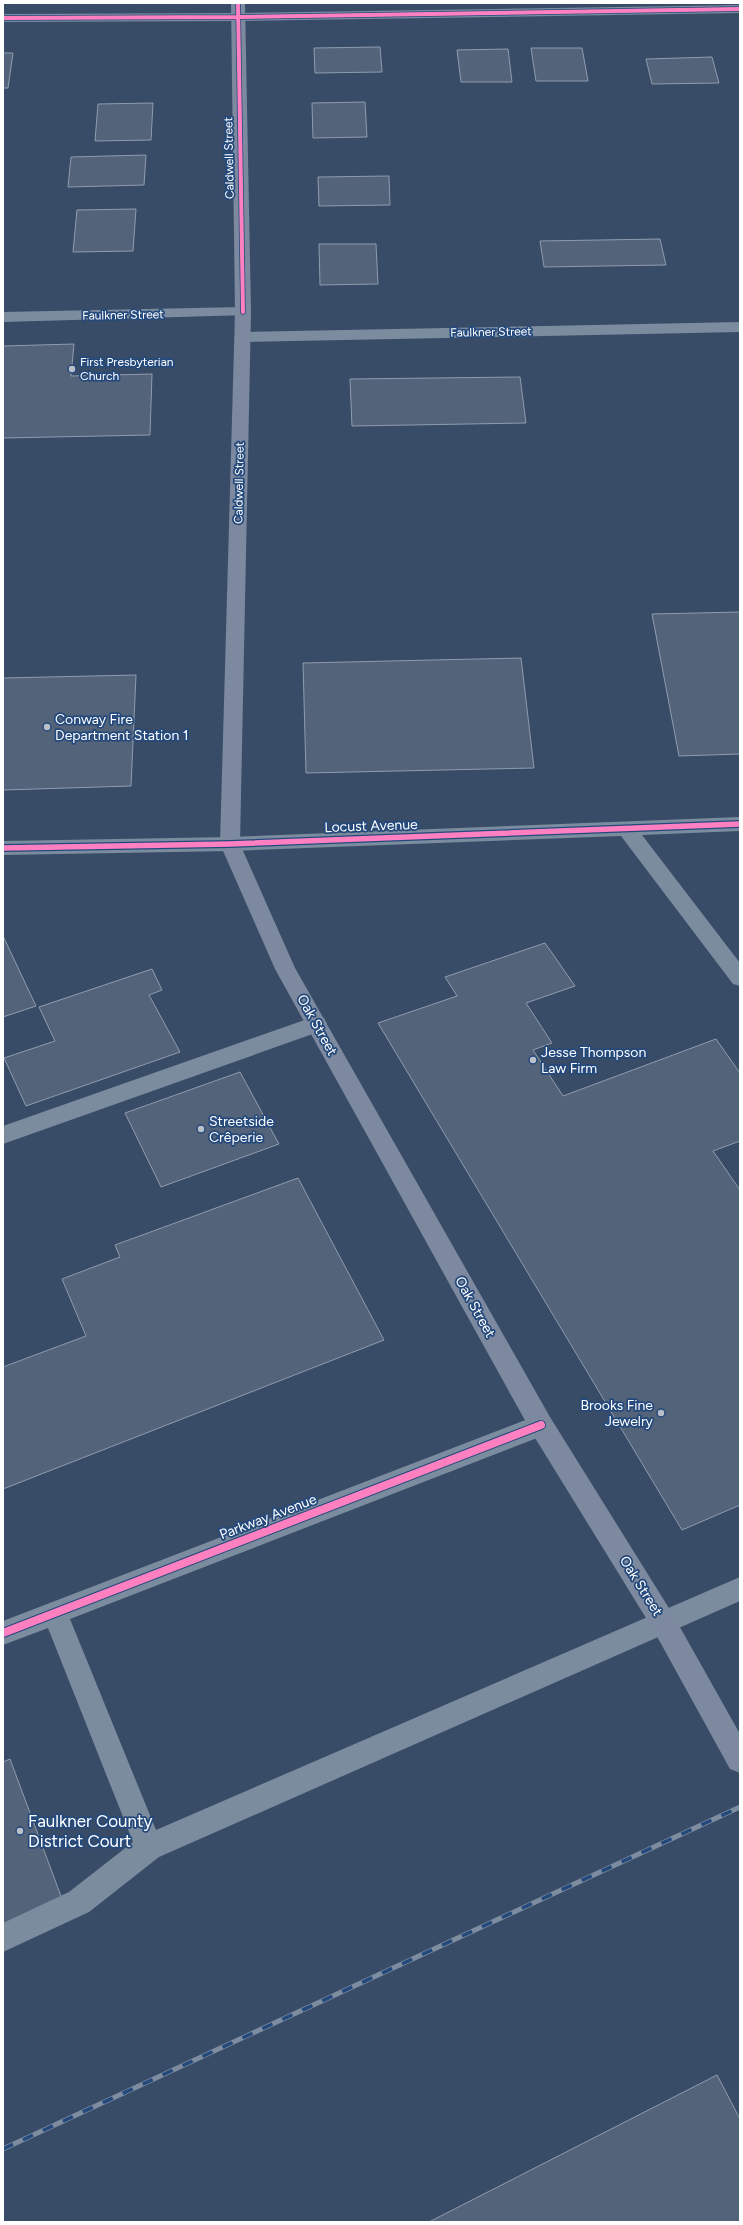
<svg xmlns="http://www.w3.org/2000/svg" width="743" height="2225" font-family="Figtree,sans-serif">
<rect width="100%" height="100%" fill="#384c68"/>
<path fill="#536379" stroke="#909cad" d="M380 47 382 72 315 73 314 48Z
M531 48H582L588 81H536Z
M508 49 512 82H461L457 50Z
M3 53H13L8 88H3Z
M712 57 719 83 652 84 646 59Z
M365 102 367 137 313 138 312 103Z
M153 103 151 140 95 141 98 104Z
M146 155 144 185 68 187 71 157Z
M389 176 390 205 319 206 318 177Z
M136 209 133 251 73 252 77 210Z
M660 239 666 265 544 267 540 241Z
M319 244H376L378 284 320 285Z
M74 344 71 376 152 374 150 435 3 438V346Z
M520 377 526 423 352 426 350 379Z
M740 612V754L679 756 652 614Z
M521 658 534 768 306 773 303 663Z
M136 675 131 786 3 790V678Z
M3 936 36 1006 3 1017Z
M545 943 575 986 526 1003 552 1043 533 1050 563 1096 716 1039 740 1073V1141L713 1151 740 1190V1505L682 1530 378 1023 457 996 445 977Z
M152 969 162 990 149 995 180 1052 26 1106 4 1058 55 1041 39 1007Z
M240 1072 279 1144 161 1187 125 1113Z
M298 1178 384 1340 3 1489V1367L86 1336 62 1279 120 1257 115 1245Z
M10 1759 62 1899 3 1926V1762Z
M717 2075 740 2119V2222H429Z"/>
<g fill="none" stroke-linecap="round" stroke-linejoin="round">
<path fill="#7c8c9f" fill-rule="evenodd" d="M740 5V13L238 21 3 22V14L238 13Z
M243 307 249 309 251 312 249 315 3 322V312Z
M740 322V332L243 342 237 340 235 337 237 334 243 332Z
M740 817V831L642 835 740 963V986L733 984 621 836 230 851 3 855V841L230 837Z
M316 1016 324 1018 327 1024 324 1030 3 1144V1126Z
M541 1414 550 1417 553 1425 550 1433 70 1619 156 1830 740 1577V1601L159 1857 89 1912 3 1952V1923L69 1892 133 1842 48 1628 3 1645V1621Z"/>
<path fill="#7c899e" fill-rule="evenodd" d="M231 3H245L251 312 240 844 295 968 550 1417 672 1613 740 1734V1773L730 1769 654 1631 532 1433 275 969 220 844 235 312Z"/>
<g stroke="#7e8c9f" stroke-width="5">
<path id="rail" d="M3 2149 740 1807"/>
</g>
<use href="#rail" stroke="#24497c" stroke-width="3.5" stroke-dasharray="11" stroke-linecap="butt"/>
<g stroke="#24497c" stroke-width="5.5">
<path id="cycleway-far2" d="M238 3 243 312
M3 18 238 17 740 9"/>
</g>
<g stroke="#24497c" stroke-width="8">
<path id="cycleway-far1" d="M3 848 230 844 740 824"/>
</g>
<g stroke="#24497c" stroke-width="10">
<path id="cycleway" d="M3 1633 541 1425"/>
</g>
<use href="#cycleway-far2" stroke="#ff80c0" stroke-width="4"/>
<use href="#cycleway-far1" stroke="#ff80c0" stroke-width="5.5"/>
<use href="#cycleway" stroke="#ff80c0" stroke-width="8"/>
</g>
<g fill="#b9c0ca" stroke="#24497c" stroke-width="1.5">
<circle cx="72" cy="369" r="4"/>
<circle cx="47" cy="727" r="4"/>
<circle cx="533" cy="1060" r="4"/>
<circle cx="201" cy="1129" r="4"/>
<circle cx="661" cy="1413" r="4"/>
<circle cx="20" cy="1831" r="4"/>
</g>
<g text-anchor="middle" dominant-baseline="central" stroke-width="3.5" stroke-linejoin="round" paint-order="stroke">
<g font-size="12" fill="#fff" stroke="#24497c">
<text transform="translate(229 158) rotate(-91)">Caldwell Street</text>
<text transform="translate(123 315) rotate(-1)">Faulkner Street</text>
<text transform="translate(491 332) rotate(-1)">Faulkner Street</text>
<text transform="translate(239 483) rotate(-89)">Caldwell Street</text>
</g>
<g font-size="12" fill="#fff" stroke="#24497c" text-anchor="start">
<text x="80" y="362">First Presbyterian<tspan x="80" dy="14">Church</tspan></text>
</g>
<g font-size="14" fill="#fff" stroke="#24497c" text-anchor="start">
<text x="55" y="719">Conway Fire<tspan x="55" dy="16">Department Station 1</tspan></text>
<text x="541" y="1052">Jesse Thompson<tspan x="541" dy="16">Law Firm</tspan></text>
<text x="209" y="1121">Streetside<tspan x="209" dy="16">Crêperie</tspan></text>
<text x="653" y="1405" text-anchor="end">Brooks Fine<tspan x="653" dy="16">Jewelry</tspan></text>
</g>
<g font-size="14" fill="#fff" stroke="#24497c">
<text transform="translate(371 826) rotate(-2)">Locust Avenue</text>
<text transform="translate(317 1025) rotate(61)">Oak Street</text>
<text transform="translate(475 1307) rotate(61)">Oak Street</text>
<text transform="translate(268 1517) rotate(-21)">Parkway Avenue</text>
<text transform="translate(641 1586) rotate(58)">Oak Street</text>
</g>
<g font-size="17" fill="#fff" stroke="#24497c" text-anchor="start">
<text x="28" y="1821">Faulkner County<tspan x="28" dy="20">District Court</tspan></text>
</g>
</g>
<rect width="743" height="2225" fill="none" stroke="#ffffff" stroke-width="8"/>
</svg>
